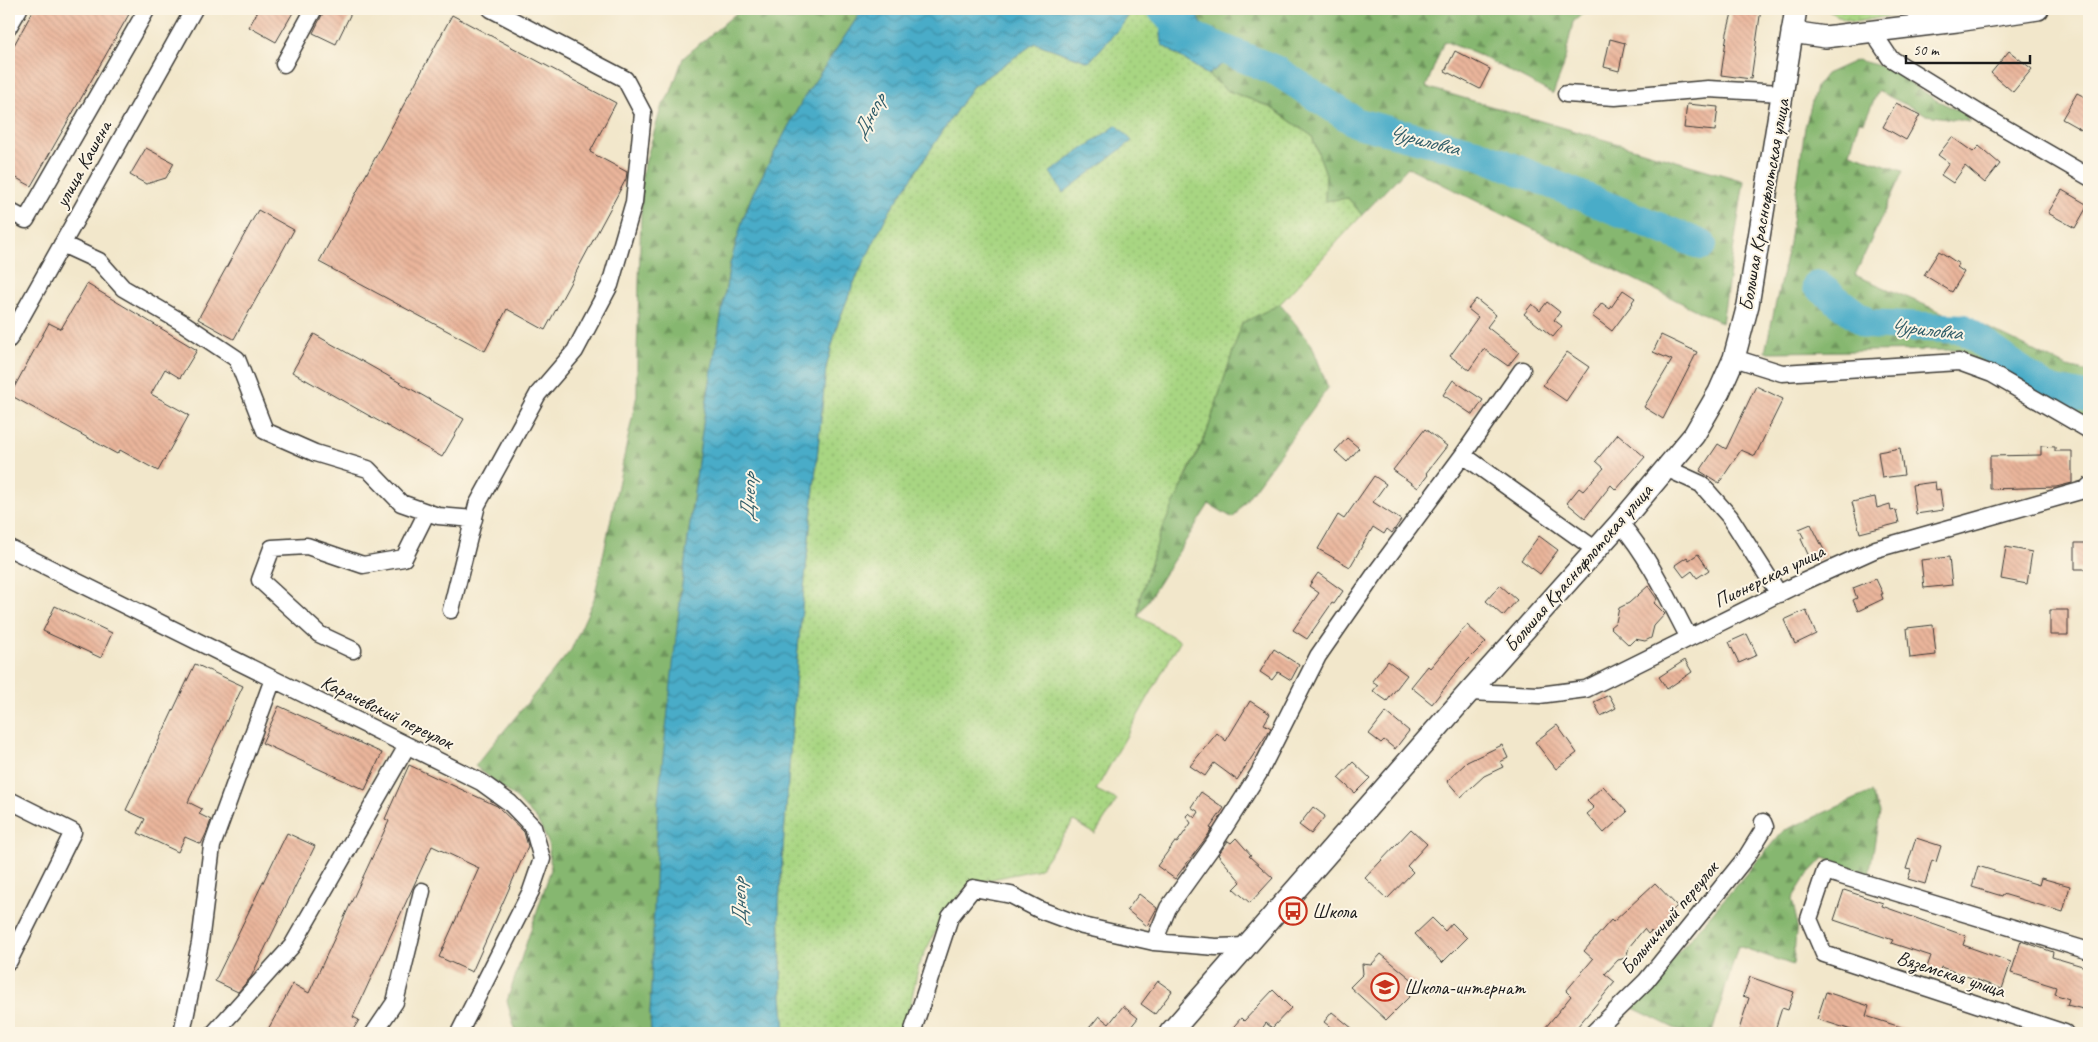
<svg xmlns="http://www.w3.org/2000/svg" width="2098" height="1042" font-family="Caveat,sans-serif">
<defs>
<pattern id="grass-dots" width="8" height="8" patternUnits="userSpaceOnUse" patternTransform="scale(1.25)"><rect width="8" height="8" fill="#a8d682"/><path d="M2 2h.1M6 6h.1" fill="none" stroke="#90b770" stroke-width="1.8" stroke-linecap="round"/></pattern>
<pattern id="forest-firs" width="22" height="20" patternUnits="userSpaceOnUse" patternTransform="scale(1.25)"><rect width="22" height="20" fill="#86b770"/><path d="M5 1l3.5 6h-7zM16 11l3.5 6h-7z" fill="#6d945b"/></pattern>
<pattern id="water-waves" width="16" height="10" patternUnits="userSpaceOnUse" patternTransform="scale(1.25)"><rect width="16" height="10" fill="#48acc8"/><path d="M0 5q4-4 8 0t8 0" fill="none" stroke="#3b8ba2"/></pattern>
<pattern id="building-back-hatch" width="6" height="6" patternUnits="userSpaceOnUse" patternTransform="scale(1.25)"><rect width="6" height="6" fill="#eab59b"/><path d="M-1 5l2 2M0 0l6 6M5-1l2 2" fill="none" stroke="#c89b85"/></pattern>
</defs>
<rect width="100%" height="100%" fill="#fcf5e5"/>
<filter id="ink" filterUnits="userSpaceOnUse"><feTurbulence type="fractalNoise" baseFrequency=".02" numOctaves="2"/><feDisplacementMap in="SourceGraphic" scale="10" xChannelSelector="R" yChannelSelector="G"/><feConvolveMatrix kernelMatrix="1 2 1 2 8 2 1 2 1" color-interpolation-filters="sRGB"/></filter>
<filter id="wash" filterUnits="userSpaceOnUse"><feTurbulence type="fractalNoise" baseFrequency=".0096" numOctaves="4" result="noise"/><feDisplacementMap in="SourceGraphic" scale="20" xChannelSelector="R" yChannelSelector="G"/><feGaussianBlur stdDeviation="1.12" result="paint"/><feColorMatrix in="noise" values="0 0 0 0 0 0 0 0 0 0 0 0 0 0 0 0 0 1.4 0 .05"/><feComposite in="paint" operator="in"/></filter>
<g filter="url(#wash)">
<rect width="100%" height="100%" fill="#f2e7cb"/>
<path fill="url(#grass-dots)" stroke="#62794f" d="M1133 9H1156L1159 11 1162 45 1208 75 1226 90 1270 107 1312 136 1326 174 1325 201 1348 198 1362 215 1280 304 1242 324 1207 432 1184 480 1140 597 1138 616 1180 641 1096 790 1117 800 1095 834 1074 821 1039 869 969 884 946 911 919 964 904 1033H785L782 996 779 904 797 659 826 368 838 323 853 285 886 217 972 87 1035 43 1089 62 1122 25Z
M1827 9H1931L1855 22 1843 19Z"/>
<path fill="url(#forest-firs)" stroke="#516a46" d="M741 9H863L803 99 753 193 743 219 730 264 704 417 681 592 655 922 650 1013 651 1033H516L507 1001 551 869 548 842 537 820 517 799 475 766 571 650 594 599 637 395V355L642 174 661 108 671 92 683 58Z
M1193 9H1588L1573 22 1563 68 1553 94 1481 56 1444 41 1426 87 1744 181 1722 323 1408 167 1362 215 1348 198 1325 201 1326 174 1312 136 1270 107 1226 90 1208 75 1225 62Z
M1857 60 1888 68 1936 100 1964 113 1970 122 1927 115 1878 91 1864 122 1859 121 1850 153 1903 171 1855 275 1960 320 1978 323 2067 367 2089 372V420L1957 350 1765 352 1789 243 1805 127 1816 87 1826 74Z
M1280 304 1312 345 1328 388 1233 518 1209 504 1138 616 1140 597 1160 534 1207 432 1242 323Z
M1871 792 1880 812 1869 875 1824 858 1805 878 1792 899 1797 922 1793 965 1738 946 1712 1033H1684L1631 1007 1783 831Z"/>
<path fill="url(#water-waves)" stroke="#326472" d="M863 9H1133L1122 25 1089 62 1035 43 972 87 886 217 853 285 838 323 826 368 797 659 779 904 782 996 785 1033H651L650 1013 658 802 681 592 704 417 730 264 743 219 753 193 803 99Z
M1156 9H1193L1225 62 1208 75 1162 45 1159 11Z
M1117 125 1132 141 1063 193 1050 172Z"/>
<g fill="none" stroke-linecap="round" stroke-linejoin="round">
<path stroke="#48acc8" stroke-width="30" d="M1162 9 1184 33 1277 71 1357 123 1476 153 1702 245
M1817 285 1868 324 1964 329 2046 389 2089 398"/>
</g>
<g id="blocks">
<path fill="url(#building-back-hatch)" d="M34 9H132L31 186 9 174V54Z
M259 9H295L276 42 249 27Z
M325 9H353L336 44 313 33Z
M1733 9H1761L1751 79 1721 75 1727 33Z
M452 15 616 103 590 152 627 172 626 179 545 330 507 309 485 351 319 262Z
M1610 39 1625 43 1619 71 1604 67Z
M1455 51 1490 69 1480 89 1445 71Z
M2009 51 2032 69 2013 92 1991 73Z
M2077 93 2089 99V134L2062 119Z
M1896 103 1920 115 1906 140 1883 127Z
M1687 104 1718 107 1715 131 1684 128Z
M1952 137 1973 152 1979 146 2000 164 1985 183 1965 166 1953 183 1941 175 1949 163 1938 155Z
M146 148 174 163 166 178 146 184 130 175Z
M2062 190 2088 205 2075 228 2048 213Z
M258 210 294 230 234 339 198 319Z
M1939 251 1959 264 1957 267 1964 272 1952 292 1924 275Z
M87 284 197 350 180 378 165 369 151 394 189 415 158 471 120 450 117 454 10 395 49 323 61 329Z
M1623 290 1635 298 1632 302 1633 303 1612 331 1592 316 1602 303 1610 309Z
M1476 299 1496 315 1487 327 1519 352 1508 366 1484 349 1469 370 1450 356 1478 317 1468 309Z
M1547 302 1560 312 1554 320 1562 326 1553 337 1524 314 1532 304 1540 311Z
M314 334 464 419 442 457 292 372Z
M1661 335 1697 352 1663 419 1644 407 1672 360 1653 352Z
M1567 352 1589 367 1566 401 1543 385Z
M1453 380 1483 400 1473 415 1443 395Z
M1756 386 1783 399 1755 456 1741 450 1719 483 1700 471 1718 444 1726 449Z
M1425 429 1447 446 1426 473 1428 475 1418 488 1393 470Z
M1618 434 1645 457 1616 490 1611 485 1585 518 1567 503 1579 488 1583 491 1604 468 1596 461Z
M1347 438 1359 448 1347 462 1335 451Z
M2041 446 2055 447V451H2072V483L2056 487 1990 489V456L2041 455Z
M1900 448 1904 475 1882 478 1878 452Z
M1374 476 1386 484 1373 502 1401 520 1392 533 1387 529 1384 534 1373 527 1350 567 1318 549 1338 515 1344 519Z
M1935 482 1936 490 1940 489 1943 510 1916 514 1912 485Z
M1875 497 1877 508 1890 504 1891 511 1896 510 1899 523 1860 533 1852 502Z
M1811 524 1827 556 1812 563 1801 539 1804 538 1799 529Z
M1539 536 1558 550 1540 574 1521 560Z
M2075 543H2089V569H2075Z
M2006 547 2032 552 2027 584 2001 579Z
M1698 554 1709 570 1697 578 1692 571 1684 577 1675 565 1687 557 1689 560Z
M1949 557 1952 585 1924 588 1921 560Z
M1318 573 1343 591 1334 604 1332 603 1307 639 1293 630 1319 593 1309 586Z
M1876 579 1883 594H1881L1883 599 1858 611 1853 600 1857 598 1853 588Z
M1500 585 1517 600 1503 616 1486 601Z
M1648 586 1657 599 1654 603 1665 614 1654 626 1651 638 1645 641 1635 639 1629 645 1610 627 1616 622 1619 608 1629 603Z
M55 606 112 633 101 658 43 631Z
M1806 610 1816 634 1795 644 1784 620Z
M2050 610H2068V635H2050Z
M1467 625 1486 642 1460 668 1432 704 1411 687 1428 666 1430 668Z
M1933 625 1936 655 1910 658 1907 628Z
M1747 634 1757 655 1739 663 1729 642Z
M1274 649 1299 665 1291 680 1278 672 1272 680 1260 672Z
M1685 660 1692 672 1667 689 1659 677Z
M1388 661 1407 675 1387 701 1373 691 1378 685 1372 681Z
M195 664 243 686 188 802 202 809 199 814 211 820 206 834 201 844 185 837 178 852 138 833 145 819 126 810Z
M1609 695 1616 708 1601 716 1594 702Z
M1250 701 1270 714 1264 724 1271 728 1237 780 1214 763 1205 776 1190 766 1217 733 1226 741Z
M279 706 382 753 365 790 262 743Z
M1386 712 1409 731 1395 749 1384 740 1381 743 1369 734Z
M1557 725 1577 753 1556 769 1535 742Z
M1502 745 1508 758 1500 762 1503 767 1484 776 1461 797 1447 781 1467 762Z
M1353 762 1370 778 1355 793 1338 778Z
M409 765 497 806 524 832 528 846 472 972 439 957 479 868 432 846 353 1017 359 1020 351 1033H266L293 984 309 993 389 821 385 819Z
M1603 786 1627 812 1604 833 1587 814 1594 808 1587 801Z
M1201 792 1224 808 1210 828 1212 829 1206 838 1175 879 1157 866 1175 842 1177 843 1191 823 1186 816 1189 813 1195 818 1199 812 1191 807Z
M1313 807 1325 816 1311 834 1299 825Z
M1411 829 1427 844 1407 866 1413 872 1387 899 1365 878Z
M287 833 315 846 251 977 238 992 215 981Z
M1236 838 1251 855 1249 856 1273 878 1250 903 1234 889 1241 882 1218 855 1228 841 1231 843Z
M1916 838 1941 846 1936 862 1932 860 1925 884 1908 879 1911 870 1906 869Z
M1978 866 2039 885 2041 878 2070 886 2063 912 2003 894 2002 896 1972 887Z
M1655 883 1677 906 1667 916 1673 922 1656 937 1651 931 1648 934 1644 929 1629 947 1626 958 1618 960 1605 974 1615 982 1572 1033H1541L1571 996 1566 991 1593 959 1584 951 1611 920 1613 922Z
M1844 890 1883 903 1882 906 1966 936 1963 945 2011 962 2002 989 1941 967 1939 974 1926 970 1931 956 1891 943 1893 940 1834 920Z
M1139 894 1157 908 1147 926 1127 910Z
M1432 918 1445 931 1452 923 1467 938 1442 963 1415 934Z
M2021 941 2053 952 2052 957 2089 968V1005L2085 1004 2083 1009 2067 1005 2069 999 2054 994 2056 987 2011 973Z
M1381 954 1420 986 1386 1020 1350 987 1363 974 1362 964 1371 965Z
M1750 977 1794 992 1788 1010 1782 1008 1774 1033H1738L1749 998 1743 996Z
M1158 981 1172 991 1155 1014 1141 1004Z
M1273 990 1291 1008 1272 1028 1266 1023 1259 1033H1228L1241 1018 1244 1021Z
M1826 992 1869 1006 1866 1016 1910 1030V1033H1861L1817 1019Z
M1123 1006 1138 1018 1126 1033H1085L1099 1016 1109 1024Z
M1332 1012 1358 1033H1338L1324 1022Z"/>
</g>
</g>
<g filter="url(#ink)">
<use href="#blocks" fill-opacity="0" stroke="#3c3a36" stroke-width="1"/>
<g fill="none" stroke-linecap="round" stroke-linejoin="round">
<g stroke="#3c3a36" stroke-width="19">
<path id="minor" d="M9 26 19 9
M1872 31 1890 58 1984 116 2089 177
M284 64 314 9
M1566 94 1615 97 1708 89 1782 93
M9 211 26 220 147 9
M62 244 99 261 123 288 183 323 237 359 265 431 315 453 368 469 401 503 438 516 474 519
M9 339 194 9
M1734 358 1782 373 1959 362 1992 374 2089 430
M1463 455 1596 550
M1666 468 1701 484 1730 517 1779 594
M1620 523C1649 557 1668 598 1689 638
M9 548 481 782 510 803 533 827 542 859 531 891 459 1033
M451 610 477 505 538 394 575 351 610 285 634 202 643 113 625 79 491 9
M353 650 319 634 260 580 272 548 307 546 363 565 404 558 427 512
M1469 692 1539 695 1586 689 1792 587 1876 549 2087 489 2089 486
M9 800 73 832 9 961
M1154 942 1168 908 1214 844 1259 773 1318 656 1375 574 1463 455 1522 370
M182 1033 200 943 212 846 273 679
M214 1033 292 946 407 746
M374 1033 395 1002 422 891
M912 1033 950 917 973 888 1011 895 1040 910 1083 926 1154 942 1216 947 1247 946
M1593 1033 1646 981 1747 856 1765 827 1763 822
M2065 1033 1824 954 1809 919 1825 871 2089 951"/>
</g>
<g stroke="#3c3a36" stroke-width="24">
<path id="major" d="M1792 32 1825 37 1957 21 2038 9
M1170 1033 1469 692 1620 523 1694 435 1719 392 1734 358 1748 305 1796 9"/>
</g>
<use href="#minor" stroke="#fff" stroke-width="16"/>
<use href="#major" stroke="#fff" stroke-width="21"/>
</g>
</g>
<defs>
<g id="bus-ring" transform="scale(1.4375)"><circle r="9.5" fill="#fcf5e5" stroke="#c8321e" stroke-width="1.5"/><path d="M-5-6H5V4H4V6H2V4H-2V6H-4V4H-5ZM-3.5-4V0h7V-4ZM-3.5 1.2v1.5H-2V1.2ZM2 1.2v1.5H3.5V1.2Z" fill="#c8321e"/></g>
<g id="school-ring" transform="scale(1.4375)"><circle r="9.5" fill="#fcf5e5" stroke="#c8321e" stroke-width="1.5"/><path d="M0-5L7-2L0 1L-7-2ZM-4 1L0 2.5L4 1V4Q0 6-4 4Z" fill="#c8321e"/></g>
</defs>
<g fill-rule="evenodd">
<use href="#bus-ring" x="1293" y="911"/>
<use href="#school-ring" x="1385" y="987"/>
</g>
<g text-anchor="middle" dominant-baseline="central" stroke-width="4" stroke-linejoin="round" paint-order="stroke">
<g font-size="20" fill="#1c1c1c" stroke="#fcf5e5">
<text transform="translate(83 164) rotate(-61)">улица Кашена</text>
<text transform="translate(1764 205) rotate(-80)">Большая Краснофлотская улица</text>
<text transform="translate(1578 568) rotate(-49)">Большая Краснофлотская улица</text>
<text transform="translate(1769 576) rotate(-26)">Пионерская улица</text>
<text transform="translate(387 712) rotate(26)">Карачевский переулок</text>
<text transform="translate(1669 918) rotate(-50)">Больничный переулок</text>
<text transform="translate(1951 974) rotate(18)">Вяземская улица</text>
</g>
<g font-size="20" fill="#1c1c1c" stroke="#fcf5e5" text-anchor="start">
<text x="1312" y="911">Школа</text>
<text x="1404" y="987">Школа-интернат</text>
</g>
<g font-size="21" font-style="italic" fill="#305d69" stroke="#fcf5e5">
<text transform="translate(869 116) rotate(-61)">Днепр</text>
<text transform="translate(1424 140) rotate(14)">Чуриловка</text>
<text transform="translate(1926 329) rotate(6)">Чуриловка</text>
<text transform="translate(748 497) rotate(-87)">Днепр</text>
<text transform="translate(739 902) rotate(-91)">Днепр</text>
</g>
</g>
<rect width="2098" height="1042" fill="none" stroke="#fcf5e5" stroke-width="30"/>
<path d="M1906 55v8h124v-8" fill="none" stroke="#1c1c1c" stroke-width="2.5"/>
<text x="1913" y="55" font-size="15" fill="#1c1c1c" stroke="#fcf5e5" stroke-width="4" paint-order="stroke">50 m</text>
</svg>
